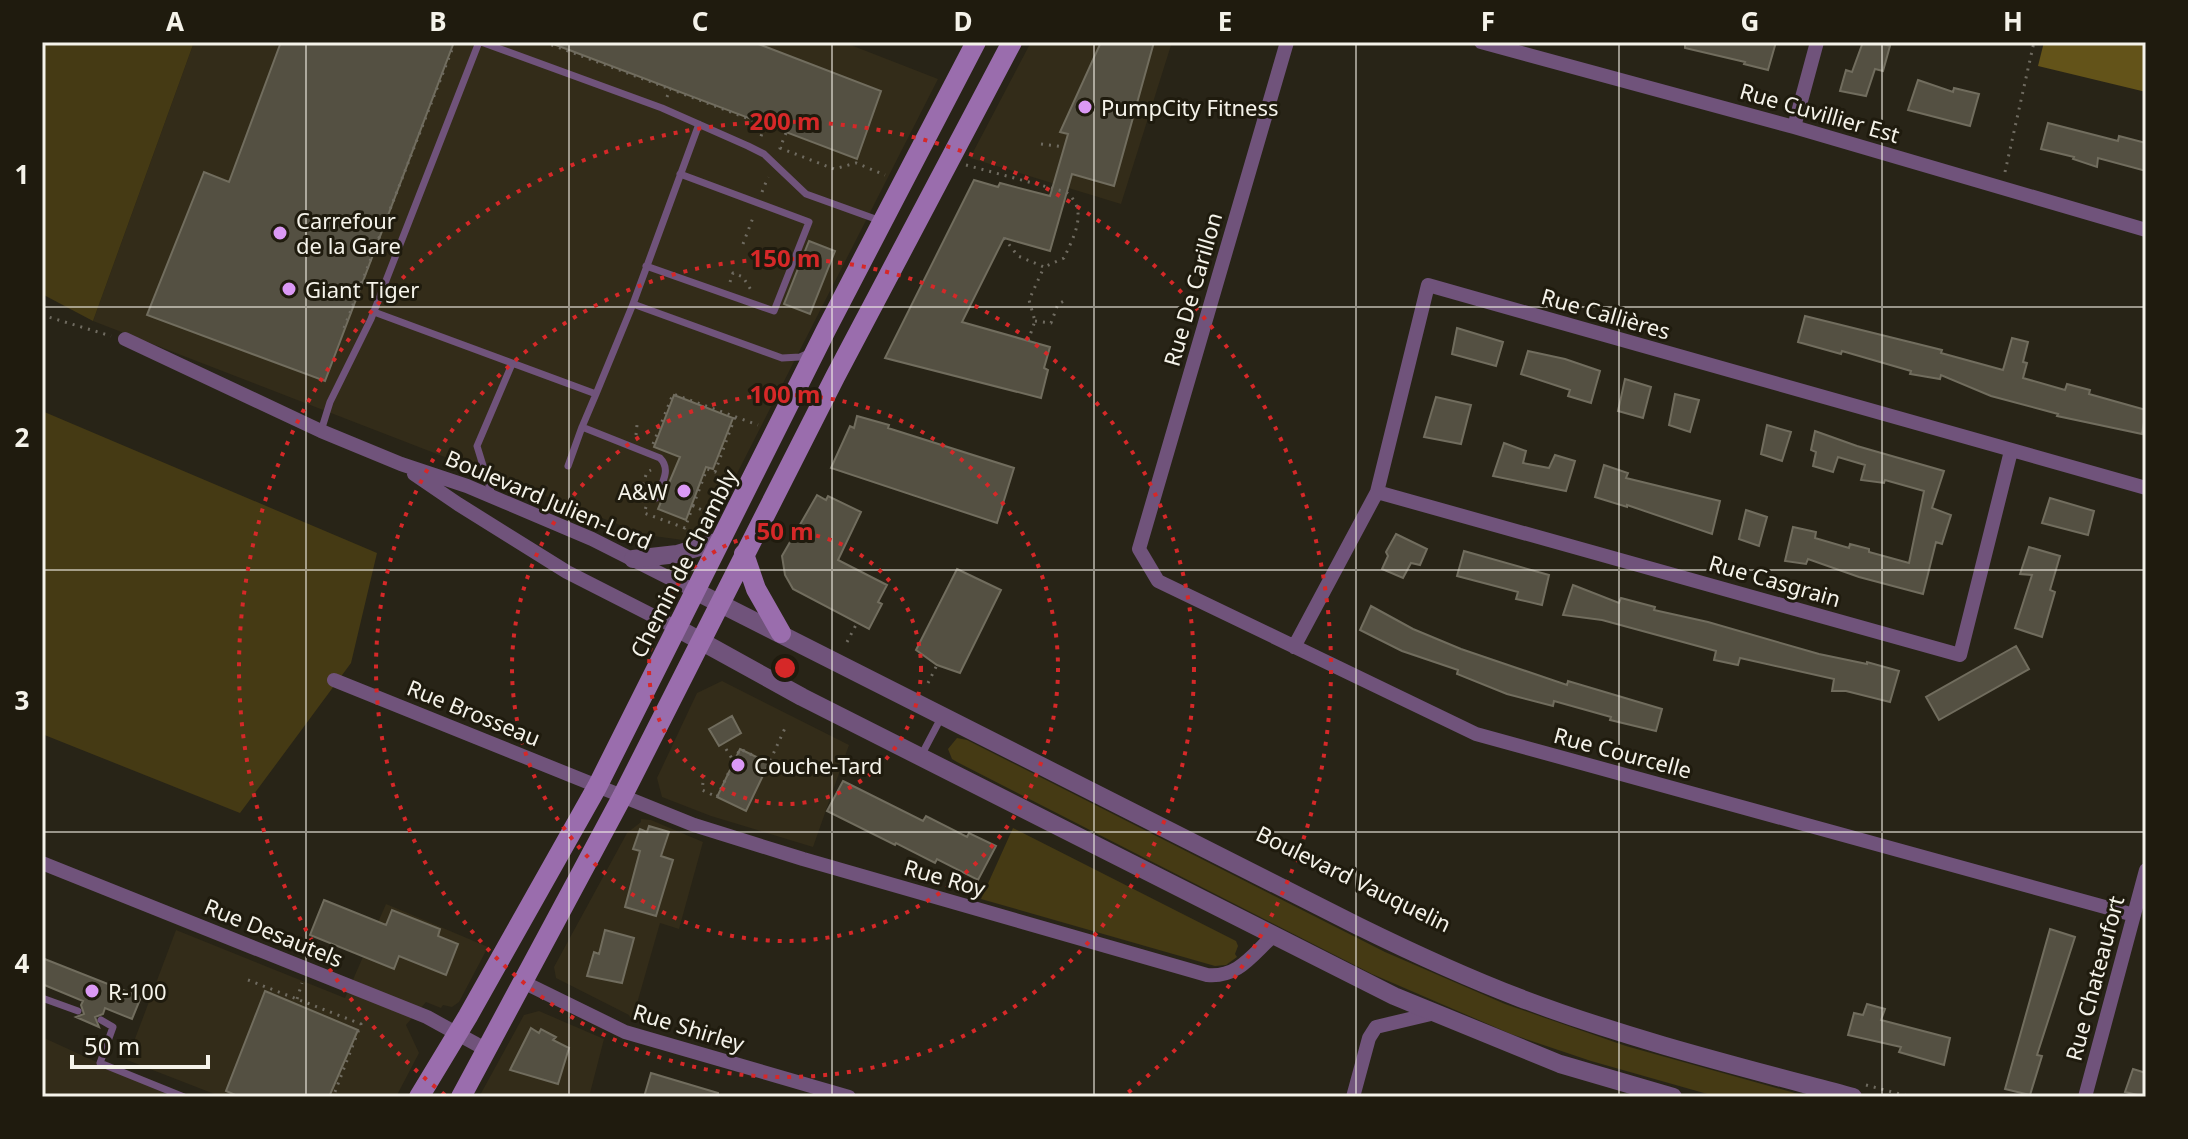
<svg xmlns="http://www.w3.org/2000/svg" width="2188" height="1139" font-family="'Noto Sans',sans-serif">
<rect width="100%" height="100%" fill="#282417"/>
<path fill="#332c19" d="M194 42H843L938 79 720 507 708 523 683 540 646 535 93 321Z
M1031 42H1172L1121 204 970 158Z
M722 681 849 745 813 847 711 816 662 797 657 778 697 693Z
M641 819 651 820 703 842 679 929 660 923 632 1021 629 1015 556 978 554 967 627 833 641 822Z
M386 904 488 947 459 1002 452 1007 443 1005 441 1008 426 1002 406 1025 419 1053 396 1097H222L127 1060 176 930 345 998Z
M539 1011 604 1039 589 1097H479L524 1015Z
M42 1037 173 1097H42Z"/>
<path fill="#453a14" d="M42 42H194L93 321 42 294Z
M42 411 377 553 351 663 240 813 42 734Z
M957 738 967 740 1385 952 1505 1004 1626 1046 1809 1097H1718L1591 1061 1511 1034 1372 974 957 762 952 759 948 749Z
M1013 828 1236 941 1238 946 1235 954 1237 957 1226 965 1215 966 981 899Z"/>
<path fill="#635319" d="M2044 42H2146V92L2038 66Z"/>
<path fill="#545042" stroke="#716d5e" stroke-width="2" d="M281 42H454L325 381 147 315 204 172 229 182Z
M548 42H753L881 91 857 159Z
M1101 42H1154L1114 186 1072 174 1050 251 1004 238 962 322 1050 347 1044 368 1048 370 1041 398 885 358 974 180 998 187 1000 183 1050 196 1068 134 1060 132Z
M1685 42H1776L1768 70 1744 64 1745 62 1685 48Z
M1863 42H1877L1890 46 1883 71 1875 69 1866 96 1840 91 1846 70 1852 72Z
M1918 80 1953 92 1954 88 1979 94 1970 126 1908 110Z
M2048 123 2118 141 2119 136 2146 143V171L2098 158 2097 167 2073 159 2074 157 2041 149Z
M809 241 835 251 810 314 784 304Z
M1805 316 1942 350 1941 353 2003 370 2012 338 2028 342 2023 362 2027 363 2023 378 2065 390 2067 384 2090 390 2089 394 2146 410 2142 434 2057 416 2058 414 1991 396 1941 375 1940 379 1910 374 1911 371 1842 351 1841 354 1798 342Z
M1457 328 1503 342 1496 366 1452 354Z
M1528 351 1565 359 1600 371 1591 403 1568 396 1570 390 1521 374Z
M1625 379 1651 387 1643 418 1618 411Z
M1675 394 1699 400 1690 432 1669 425Z
M674 395 733 418 713 469 706 467 686 520 658 509 680 457 654 447Z
M1436 397 1471 405 1461 444 1424 437Z
M857 416 889 425 888 428 1014 468 997 523 831 468 850 426 854 428Z
M1767 425 1791 432 1782 461 1761 454Z
M1815 431 1857 446 1944 471 1932 508 1951 515 1942 544 1936 542 1923 594 1859 577 1808 559 1806 564 1785 561 1793 527 1816 532 1815 538 1849 548 1850 544 1869 549V552L1909 563 1924 491 1885 480 1884 483 1861 480 1865 465 1838 457 1833 472 1813 466 1816 452 1811 450Z
M1504 443 1526 451 1523 463 1549 468 1555 455 1575 461 1566 491 1493 476Z
M1604 465 1628 473 1626 478 1720 501 1712 534 1627 505V507L1595 497Z
M817 495 826 500 828 496 861 512 838 560 887 585 878 602 882 604 869 629 793 589 785 575 782 556Z
M2050 498 2094 511 2088 535 2042 523Z
M1746 510 1767 517 1759 546 1739 539Z
M1396 534 1427 549 1420 565 1411 563 1403 578 1382 569 1388 556 1386 552Z
M2029 547 2060 556 2050 590 2055 592 2042 637 2015 628 2032 575 2020 574Z
M1464 551 1549 575 1542 605 1516 599 1518 592 1457 576Z
M957 569 1001 590 960 673 937 665 916 650Z
M1573 585 1619 603 1621 598 1655 607 1654 610 1708 622 1819 654 1867 664V662L1899 671 1890 702 1846 691H1832L1834 679 1740 658 1738 665 1714 660 1716 651 1602 620 1563 615Z
M1371 606 1413 629 1461 649 1567 685 1568 681 1662 709 1656 731 1610 720 1611 717 1554 701 1553 706 1507 694 1457 674 1458 670 1402 651 1360 630Z
M2016 646 2029 669 1939 720 1926 697Z
M732 716 741 733 719 746 709 729Z
M740 749 769 763 746 811 717 797Z
M843 781 923 821 926 816 967 837 969 833 996 846 978 880 937 859 935 863 896 843 895 845 827 811Z
M649 826 669 832 661 856 673 860 656 916 625 907 640 851 633 849 640 829 647 832Z
M324 900 386 925 392 910 440 929 438 936 458 944 446 975 399 956 394 969 310 935Z
M2050 929 2075 937 2037 1055 2042 1056 2030 1095 2005 1089Z
M605 930 634 938 622 983 587 976 594 952 599 954Z
M42 958 141 997 132 1019 105 1008 103 1014 95 1017 99 1027 76 1017 84 1014 81 1005 83 1001 42 984Z
M265 991 358 1030 329 1097H240L226 1091Z
M1867 1004 1885 1009 1881 1020 1950 1038 1944 1065 1899 1052 1901 1047 1848 1035 1854 1013 1863 1015Z
M531 1028 539 1033 541 1029 556 1037 553 1040 569 1048 558 1084 510 1070Z
M2133 1069 2146 1073V1097L2125 1092Z
M651 1073 718 1093V1097H644Z"/>
<g fill="none" stroke-linecap="round" stroke-linejoin="round">
<path stroke="#6f6b60" stroke-width="3" stroke-dasharray="2 6" stroke-linecap="butt" d="M544 42 670 89
M667 97 670 89 765 125 760 139
M786 133 780 148 834 169 856 163 885 175
M1041 144 1064 147
M966 165 1066 192C1089 210 1074 236 1064 258L1044 267
M2005 172 2034 42
M762 192 768 177
M1004 238 1018 256 1044 267 1029 300 1035 321 1028 341
M743 244 754 215
M730 282 733 273 743 277 751 290
M42 315 111 336
M1035 321 1051 323 1058 304 1064 301
M344 328 455 42
M636 435 637 425
M653 444 673 394 758 425
M640 492 647 472 651 470
M693 506 707 469 715 472 735 417
M646 507 644 513 685 528 693 506 711 514
M847 642 857 623
M928 683 937 665
M726 749 734 762
M704 775 702 790 717 797 740 749 769 763 786 726
M248 980 361 1024 333 1097
M297 999 302 983
M1866 1085 1911 1097"/>
<path stroke="#70537b" stroke-width="7" d="M481 42 662 108 748 146 764 154 806 194 881 221
M646 266 774 311 809 222 680 174
M633 304 782 358 800 357 811 352
M374 312 596 394 633 304 699 124
M596 394 582 427 660 458C672 470 661 484 656 498
M321 431 330 402 371 319 479 42
M568 466 582 427
M492 495 477 446 512 364
M922 754 942 716
M42 998 78 1011
M101 1020 113 1027 100 1063 184 1097"/>
<path stroke="#70537b" stroke-width="14" d="M1287 42 1139 549 1158 581 1476 734 2134 915
M1481 42 1794 127 2146 230
M1794 127 1817 42
M125 339 321 431 401 464 467 486 592 539 695 591
M414 474 458 504 567 572 677 628
M1377 492 1960 655 2011 451
M1294 647 1377 492 1428 285 2146 488
M334 680 694 825 803 859 1207 975C1238 978 1252 955 1273 936
M42 863 427 1017 487 1050
M523 982 625 1032 849 1097
M1353 1097 1369 1038 1376 1027 1435 1013
M2085 1097 2146 870"/>
<path stroke="#70537b" stroke-width="18" d="M633 559 677 554 719 541
M695 591 1358 926C1411 952 1465 977 1520 998 1628 1039 1741 1067 1853 1097
M677 628 802 697 1394 996 1560 1064 1673 1097"/>
<path stroke="#9a6dad" stroke-width="20" d="M744 554 756 589 781 633
M419 1097 468 1016 597 787 826 330 976 42
M461 1097 622 797 835 377 1012 42"/>
</g>
<path fill="none" stroke="#f5f3ea" stroke-width="2" stroke-opacity="0.55" d="M306 42V1097M569 42V1097M832 42V1097M1094 42V1097M1356 42V1097M1619 42V1097M1882 42V1097M42 307H2146M42 570H2146M42 832H2146"/>
<g fill="none" stroke="#d62828" stroke-width="4" stroke-dasharray="4 8">
<circle cx="785" cy="668" r="136"/>
<circle cx="785" cy="668" r="273"/>
<circle cx="785" cy="668" r="409"/>
<path d="M445 1095A546 546 0 1 1 1125 1095"/>
</g>
<g fill="#db99f5" stroke="#1f1b0e" stroke-width="3">
<circle cx="1085" cy="107" r="8"/>
<circle cx="280" cy="233" r="8"/>
<circle cx="289" cy="289" r="8"/>
<circle cx="684" cy="491" r="8"/>
<circle cx="738" cy="765" r="8"/>
<circle cx="92" cy="991" r="8"/>
</g>
<g text-anchor="middle" dominant-baseline="central" stroke-width="6" stroke-linejoin="round" paint-order="stroke">
<g font-size="22" fill="#f5f3ea" stroke="#1f1b0e" text-anchor="start">
<text x="1101" y="107">PumpCity Fitness</text>
<text x="296" y="220">Carrefour<tspan x="296" dy="25">de la Gare</tspan></text>
<text x="305" y="289">Giant Tiger</text>
<text x="668" y="491" text-anchor="end">A&amp;W</text>
<text x="754" y="765">Couche-Tard</text>
<text x="108" y="991">R-100</text>
</g>
<g font-size="22" fill="#f5f3ea" stroke="#1f1b0e">
<text transform="translate(1820 112) rotate(16)">Rue Cuvillier Est</text>
<text transform="translate(1192 289) rotate(-74)">Rue De Carillon</text>
<text transform="translate(1606 313) rotate(16)">Rue Callières</text>
<text transform="translate(549 499) rotate(23)">Boulevard Julien-Lord</text>
<text transform="translate(683 563) rotate(-63)">Chemin de Chambly</text>
<text transform="translate(1775 580) rotate(16)">Rue Casgrain</text>
<text transform="translate(474 712) rotate(22)">Rue Brosseau</text>
<text transform="translate(1623 752) rotate(15)">Rue Courcelle</text>
<text transform="translate(945 877) rotate(16)">Rue Roy</text>
<text transform="translate(1354 878) rotate(26)">Boulevard Vauquelin</text>
<text transform="translate(274 932) rotate(22)">Rue Desautels</text>
<text transform="translate(2094 978) rotate(-75)">Rue Chateaufort</text>
<text transform="translate(689 1027) rotate(17)">Rue Shirley</text>
</g>
</g>
<circle cx="785" cy="668" r="12" fill="#d62828" stroke="#1f1b0e" stroke-width="4"/>
<g font-size="24" text-anchor="middle" font-weight="bold" fill="#d62828" stroke="#1f1b0e" stroke-width="6" stroke-linejoin="round" paint-order="stroke">
<text x="785" y="130">200 m</text>
<text x="785" y="267">150 m</text>
<text x="785" y="403">100 m</text>
<text x="785" y="540">50 m</text>
</g>
<rect width="2188" height="1139" fill="none" stroke="#1f1b0e" stroke-width="88"/>
<path d="M72 1055v12h136v-12" fill="none" stroke="#f5f3ea" stroke-width="4"/>
<text x="84" y="1055" font-size="24" fill="#f5f3ea" stroke="#1f1b0e" stroke-width="6" paint-order="stroke">50 m</text>
<rect x="44" y="44" width="2100" height="1051" fill="none" stroke="#f5f3ea" stroke-width="3"/>
<g font-size="26" text-anchor="middle" font-weight="bold" fill="#f5f3ea">
<text x="175" y="31">A</text>
<text x="438" y="31">B</text>
<text x="700" y="31">C</text>
<text x="963" y="31">D</text>
<text x="1225" y="31">E</text>
<text x="1488" y="31">F</text>
<text x="1750" y="31">G</text>
<text x="2013" y="31">H</text>
<text x="22" y="184">1</text>
<text x="22" y="447">2</text>
<text x="22" y="710">3</text>
<text x="22" y="973">4</text>
</g>
</svg>
